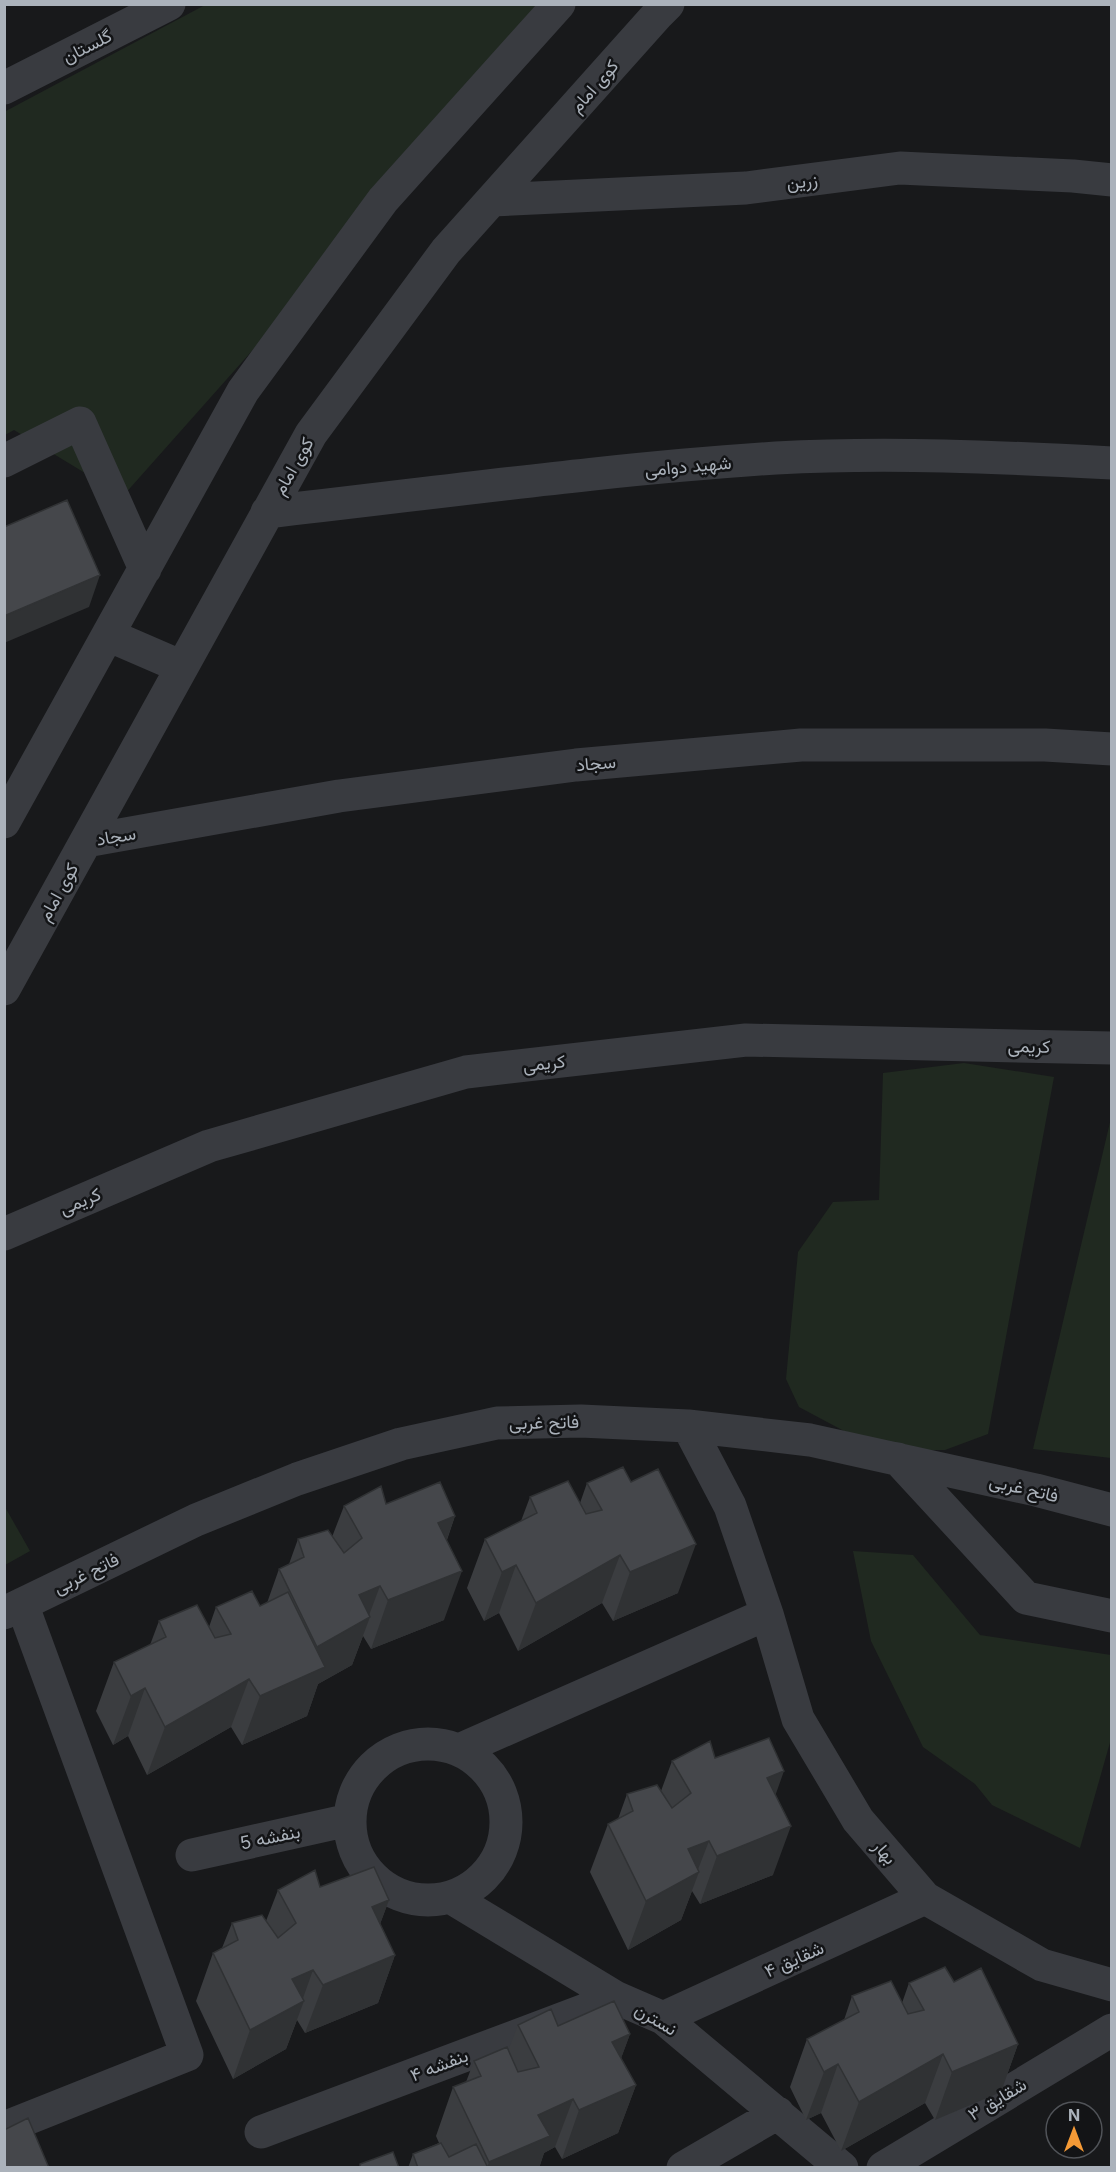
<svg xmlns="http://www.w3.org/2000/svg" width="1116" height="2172" font-family="Inter,Vazirmatn,sans-serif">
<rect width="100%" height="100%" fill="#18191b"/>
<path fill="#202920" d="M205 5H559L123 496 14 430 5 435 4 112Z
M964 1063 1054 1077 988 1434 945 1450H889L844 1431 799 1407 786 1379 798 1252 833 1202 879 1200 883 1073Z
M1111 1118V1458L1033 1449Z
M5 1507 30 1551 5 1565H4Z
M853 1551 913 1555 980 1635 1111 1655V1739L1080 1848 992 1805 975 1784 923 1747 871 1641Z"/>
<g fill="none" stroke-linecap="round" stroke-linejoin="round">
<path stroke="#393b40" stroke-width="33" d="M4 88 169 4
M492 200 746 188 900 168 1073 176 1112 180
M4 461 80 423 145 569
M267 512C436 493 606 469 776 458 888 452 1000 457 1112 463
M108 635 182 667
M4 822 243 391 383 200 559 4
M86 841 339 796 576 765 801 745H1045L1112 749
M4 989 311 434 446 251 658 14 668 4
M4 1234 209 1146 466 1072 746 1040 1112 1048
M688 1426 730 1506 767 1614 798 1719 858 1820 925 1898 1042 1965 1112 1985
M898 1459 1026 1598 1112 1616
M4 1613 196 1520 297 1479 401 1444 497 1423 581 1421 688 1426 810 1440 1036 1490 1112 1510
M350 1822a78 78 0 1 1 156 0a78 78 0 1 1-156 0Z
M459 1750 767 1614
M192 1855 349 1820
M450 1897 617 1998 663 2018 842 2168
M663 2018 925 1898
M4 2128 187 2055 22 1604
M261 2132 617 1998
M683 2168 778 2113
M883 2168 1112 2030"/>
</g>
<path fill="#3b3d40" d="M587 1483 678 1593 613 1621 602 1603 518 1651 499 1613 484 1621 467 1588 485 1539 521 1521 530 1497 580 1503Z
M386 1504 455 1516 447 1540 444 1620 371 1649 363 1636 352 1665 318 1684 307 1716 242 1745 231 1727 147 1775 128 1736 113 1745 96 1711 114 1662 150 1645 159 1621 209 1627 216 1607 260 1606 267 1603 279 1569 289 1564 298 1539 332 1537 344 1506Z
M715 1758 775 1795 773 1875 700 1904 692 1891 681 1920 628 1950 590 1872 608 1824 618 1819 627 1794 661 1791 672 1761Z
M320 1887 389 1900 380 1924 395 1955 378 2003 305 2033 297 2020 286 2049 233 2079 196 2001 213 1953 222 1948 232 1923 266 1921 278 1890Z
M954 1982 1018 2044 1001 2092 935 2120 925 2103 841 2151 821 2113 806 2120 790 2087 807 2039 844 2020 852 1996 902 2003 909 1983Z
M518 2025 558 2026 630 2034 621 2058 636 2085 618 2133 562 2159 555 2147 544 2153 539 2168H408L413 2154 439 2143 436 2136 453 2087 466 2082 474 2061 508 2051Z"/>
<path fill="#303234" d="M100 575 89 607 4 643V616Z
M455 1516 438 1564V1523Z
M696 1544 678 1593 613 1621 630 1572Z
M620 1555 602 1603 518 1651 536 1603Z
M516 1565 499 1613 484 1621 502 1572Z
M462 1571 444 1620 371 1649 388 1600Z
M380 1586 368 1618 370 1617 352 1665 318 1684 307 1716 242 1745 260 1696 306 1675 317 1647 359 1595Z
M249 1679 231 1727 147 1775 165 1727Z
M145 1688 128 1736 113 1745 131 1696Z
M784 1771 767 1819V1778Z
M791 1826 773 1875 700 1904 717 1856Z
M709 1841 697 1872H699L681 1920 628 1950 646 1901 688 1849Z
M389 1900 371 1948 372 1907Z
M395 1955 378 2003 305 2033 323 1985Z
M313 1970 302 2001H304L286 2049 233 2079 250 2030 292 1979Z
M630 2034 612 2083V2042Z
M1018 2044 1001 2092 935 2120 952 2072Z
M943 2054 925 2103 841 2151 859 2102Z
M838 2064 821 2113 806 2120 824 2072Z
M636 2085 618 2133 562 2159 579 2110Z
M573 2099 555 2147 544 2153 539 2168H487L489 2162 538 2115Z"/>
<path fill="#45474b" stroke="#303234" stroke-width="1.5" d="M67 500 100 575 4 616V527Z
M623 1467 631 1482 658 1469 696 1544 630 1572 620 1555 536 1603 516 1565 502 1572 485 1539 537 1513 530 1497 568 1481 586 1514 602 1510 587 1483Z
M440 1482 455 1516 438 1523 462 1571 388 1600 380 1586 359 1595 370 1617 317 1647 279 1569 304 1557 298 1539 328 1530 344 1553 362 1538 344 1506 381 1486 386 1504Z
M252 1591 260 1606 288 1592 325 1667 260 1696 249 1679 165 1727 145 1688 131 1696 114 1662 166 1637 159 1621 197 1605 215 1638 231 1634 216 1607Z
M769 1738 784 1771 767 1778 791 1826 717 1856 709 1841 688 1849 699 1872 646 1901 608 1824 633 1811 627 1794 657 1785 672 1808 691 1793 672 1761 710 1741 715 1758Z
M374 1867 389 1900 372 1907 395 1955 323 1985 313 1970 292 1979 304 2001 250 2030 213 1953 238 1940 232 1923 262 1915 278 1938 296 1923 278 1890 315 1870 320 1887Z
M945 1967 954 1982 981 1968 1018 2044 952 2072 943 2054 859 2102 838 2064 824 2072 807 2039 859 2012 852 1996 891 1981 908 2014 924 2010 909 1983Z
M614 2001 630 2034 612 2042 636 2085 579 2110 573 2099 538 2115 550 2136 489 2162 453 2087 481 2076 474 2061 507 2047 518 2072 539 2067 518 2025 551 2009 558 2026Z
M28 2118 49 2168H4V2130Z
M441 2143 449 2157 476 2144 488 2168H418L413 2154Z
M393 2152 399 2168H360V2164Z"/>
<g text-anchor="middle" dominant-baseline="central" stroke-width="5" stroke-linejoin="round" paint-order="stroke">
<g font-size="18" fill="#abb2bb" stroke="#131416">
<text transform="translate(87 46) rotate(-27)">گلستان</text>
<text transform="translate(594 86) rotate(-49)">کوی امام</text>
<text transform="translate(802 181) rotate(-7)">زرین</text>
<text transform="translate(293 466) rotate(-60)">کوی امام</text>
<text transform="translate(688 466) rotate(-5)">شهید دوامی</text>
<text transform="translate(596 763) rotate(-5)">سجاد</text>
<text transform="translate(116 836) rotate(-10)">سجاد</text>
<text transform="translate(58 892) rotate(-61)">کوی امام</text>
<text transform="translate(1029 1046) rotate(1)">کریمی</text>
<text transform="translate(544 1063) rotate(-6)">کریمی</text>
<text transform="translate(80 1201) rotate(-23)">کریمی</text>
<text transform="translate(544 1422) rotate(-1)">فاتح غربی</text>
<text transform="translate(1024 1488) rotate(13)">فاتح غربی</text>
<text transform="translate(86 1573) rotate(-26)">فاتح غربی</text>
<text transform="translate(270 1837) rotate(-12)">بنفشه 5</text>
<text transform="translate(885 1852) rotate(49)">بهار</text>
<text transform="translate(794 1959) rotate(-24)">شقایق ۴</text>
<text transform="translate(656 2019) rotate(31)">نسترن</text>
<text transform="translate(439 2065) rotate(-21)">بنفشه ۴</text>
<text transform="translate(997 2099) rotate(-31)">شقایق ۳</text>
</g>
</g>
<rect width="1116" height="2172" fill="none" stroke="#abb2bb" stroke-width="12"/>
<g transform="translate(1074 2130)"><circle r="28" fill="#131416" stroke="#505358" stroke-width="1.5"/>
<path d="M0-4.5L10 22L0 15L-10 22Z" fill="#f59a36"/>
<text y="-9" font-size="16" font-weight="bold" text-anchor="middle" fill="#abb2bb">N</text>
</g>
</svg>
